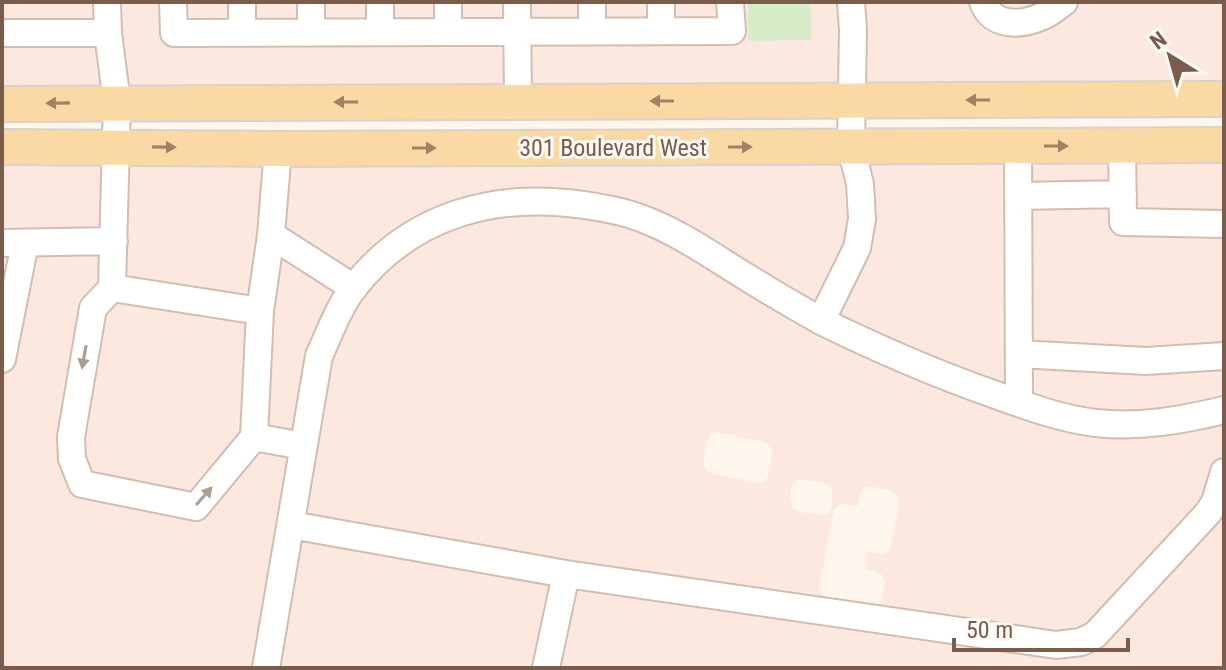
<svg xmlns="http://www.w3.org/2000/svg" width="1226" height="670" font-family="'Roboto Condensed',sans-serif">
<rect width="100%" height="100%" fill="#fdf6ec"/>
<path fill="#fde8e0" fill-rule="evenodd" d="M2 2H1224V84L2 92Z
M1224 158V668H2V160ZM715 432 766 442 773 451 768 477 764 482 758 483 710 473 706 470 703 464 707 440 710 435ZM800 479 824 483 830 487 833 493 832 507 829 513 824 515 800 512 793 508 790 498 791 487 794 482ZM868 486 889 490 896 493 899 504 890 549 883 554 867 552 865 569 878 572 883 576 885 582 881 601 877 605 871 606 826 597 821 592 820 584 834 509 841 504 858 506 861 491Z"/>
<path fill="#d8ecc9" d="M748 2H811V40L748 41Z"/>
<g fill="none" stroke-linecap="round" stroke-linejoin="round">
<g stroke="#d1beb0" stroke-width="30">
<path id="minor" d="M107 2 108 33 117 103 112 288 93 308 71 437 72 459 82 484 196 507 254 437 260 311 271 235 278 149
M173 2 174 33 732 31 730 2
M242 2V33
M311 2V33
M380 2V32
M517 2 518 101
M592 2V31
M661 2V31
M983 2C992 27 1021 26 1043 16 1050 13 1057 7 1064 2
M448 32V2
M2 33H108
M1122 146 1123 222 1224 224
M1018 147 1019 403
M1019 196 1123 194
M271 235 354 288
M2 243 114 241
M112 288 260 311
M821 321C878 349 936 374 996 395 1029 407 1062 419 1096 423 1140 428 1182 420 1224 410
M1019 354 1146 361 1224 356
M2 359 25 243
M254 437 303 446
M291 525 566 574
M266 668 319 356C330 332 339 306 355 286 412 214 496 192 584 205 605 208 628 212 648 221 678 233 705 251 732 268 762 287 791 304 821 321L857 248 862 219 860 184 851 147 853 30 851 2
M546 668 566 574 1056 645 1081 642 1095 635 1208 513 1215 502 1224 472"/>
</g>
<g stroke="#dad1cd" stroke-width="38">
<path id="major" d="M2 104 1224 99
M2 147 278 149 1224 145"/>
</g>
<use href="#minor" stroke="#fff" stroke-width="26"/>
<use href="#major" stroke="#fbd9a5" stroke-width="34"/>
</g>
<defs><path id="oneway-solid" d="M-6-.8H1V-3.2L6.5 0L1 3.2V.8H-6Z" transform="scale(2)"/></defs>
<g fill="#a18267">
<use href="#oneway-solid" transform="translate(978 100) rotate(180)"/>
<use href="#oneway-solid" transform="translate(662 101) rotate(180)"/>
<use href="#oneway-solid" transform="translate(346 102) rotate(180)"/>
<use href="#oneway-solid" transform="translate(58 103) rotate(179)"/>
<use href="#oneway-solid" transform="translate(1056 146)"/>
<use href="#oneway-solid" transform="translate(164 147) rotate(1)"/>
<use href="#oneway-solid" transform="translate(740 147)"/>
<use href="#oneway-solid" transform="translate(424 148)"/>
</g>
<g fill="#af9d94">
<use href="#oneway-solid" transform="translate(84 357) rotate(100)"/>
<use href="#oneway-solid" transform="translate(204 496) rotate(-49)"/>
</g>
<g text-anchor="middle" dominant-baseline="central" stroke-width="6" stroke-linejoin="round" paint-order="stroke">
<g font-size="24" fill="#7a5c4d" stroke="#fffaf3">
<text x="613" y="148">301 Boulevard West</text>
</g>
</g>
<rect width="1226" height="670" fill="none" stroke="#7a5c4d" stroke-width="8"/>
<g transform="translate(1170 56) rotate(323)" stroke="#fffaf3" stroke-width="6" paint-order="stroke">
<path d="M0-6L14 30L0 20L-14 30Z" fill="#7a5c4d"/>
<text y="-12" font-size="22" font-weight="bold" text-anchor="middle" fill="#7a5c4d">N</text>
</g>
<path d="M954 638v12h174v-12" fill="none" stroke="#7a5c4d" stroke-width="4"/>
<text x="966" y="638" font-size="24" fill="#7a5c4d" stroke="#fffaf3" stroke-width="6" paint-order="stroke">50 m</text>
</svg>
